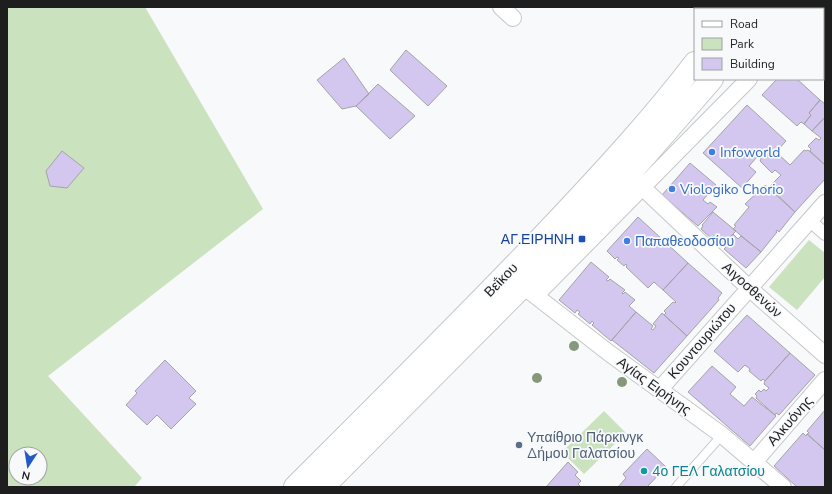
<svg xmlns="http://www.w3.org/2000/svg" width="832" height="494" font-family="'Nunito Sans',sans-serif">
<rect width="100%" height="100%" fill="#f7f9fa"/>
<path fill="#cae2bd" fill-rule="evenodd" d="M7 7H145L263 209 48 376 142 478 134 487H7ZM16 454H40V478H16Z
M809 240 825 253V277L797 310 769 287Z
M604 411 626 433 584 474 562 452Z"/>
<path fill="#d3c6ef" stroke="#a4a4a6" d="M825 27V53L823 51V29Z
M406 50 447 86 428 106 390 70Z
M344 58 369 94 356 106 342 109 317 80Z
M777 79H797L820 100 809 113 811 115 804 124 801 122 797 126 762 95Z
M378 84 415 116 390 139 356 106Z
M820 100 825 104V117L812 131 804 124 811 115 809 113Z
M747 105 786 141 776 152 790 165 804 150 806 151 808 150 825 165V179L795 212 772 190 773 189 770 186 781 175 775 170 772 173 760 161 761 159 758 156 749 166 756 172 742 188 703 153Z
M825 117V165L810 151 811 149 808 146 816 138 819 140 821 138 812 131Z
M62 151 84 168 67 188 50 186 46 171Z
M690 163 716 185 703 200 708 204 710 202 717 207 698 226 662 195Z
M765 185 795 212 779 232 777 230 776 232H777L761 252 733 229 736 226 734 225 749 207 745 204Z
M713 212 736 231 720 247 713 240 715 237 713 236 711 238 701 229 703 226 702 225Z
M638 217 688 263 663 290 654 282 648 288 626 267 627 266 626 264 624 266 617 260 619 258 617 257 615 259 607 251Z
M733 234 738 239 741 236 761 252 746 268 724 249 726 247 724 245Z
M591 262 609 277 606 280 608 281 610 279 625 290 622 293 623 294 625 292 635 300 629 306 636 312 611 341 592 325 594 323 592 321 590 324 578 314 580 312 577 310 575 313 559 300Z
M688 263 722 293 718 298 719 300 687 336 664 315 666 313 664 311 673 302 675 303 676 302 663 290Z
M636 312 653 326 651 329 653 330 656 326 653 324 662 313 687 336 654 373 612 340Z
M747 315 790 353 765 381 763 379 761 381 749 371 750 369 745 365 738 372 714 351Z
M790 353 815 375 779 415 776 413 775 415 756 398 757 396 755 394 759 390 761 392 764 389 766 391 769 388 764 384 765 381Z
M165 360 196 391 189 398 196 404 171 429 157 415 147 425 126 405 137 393 135 391Z
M712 366 736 387 730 394 744 406 752 397 776 416 750 446 688 392Z
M825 410V450L807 434 809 433 807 431Z
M803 433 806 436 807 434 825 450V487H797L774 466Z
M647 449 666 467 647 487H618L626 478 623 474Z
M568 462 578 472 575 475 581 481 578 484 581 487H546Z"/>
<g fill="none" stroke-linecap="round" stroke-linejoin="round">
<g stroke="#c5c7c8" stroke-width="10">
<path id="service" d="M676 487 722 435"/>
</g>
<g stroke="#c5c7c8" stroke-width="14">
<path id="pedestrian" d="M823 67 825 68
M809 220 825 234"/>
</g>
<g stroke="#c5c7c8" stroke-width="18">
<path id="minor" d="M501 7 513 18
M637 179 642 187 749 288 825 355
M523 286 609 353 722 435 783 487
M536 295 749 79
M660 389 825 203
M755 461 825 380"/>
</g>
<g stroke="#c5c7c8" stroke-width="24">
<path id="primary" d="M737 9 738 7
M769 9 770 7
M295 487C383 399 472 311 558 220 606 169 653 118 695 63
M323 487 523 286 632 171 712 79"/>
</g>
<use href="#service" stroke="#fff" stroke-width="8"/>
<use href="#pedestrian" stroke="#fff" stroke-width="12"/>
<use href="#minor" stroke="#fff" stroke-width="16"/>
<use href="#primary" stroke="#fff" stroke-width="22"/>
</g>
<g fill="#86987a">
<circle cx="574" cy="346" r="5"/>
<circle cx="537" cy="378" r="5"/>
<circle cx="622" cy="382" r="5"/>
</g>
<g fill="#3f7fe0" stroke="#f7f9fa" stroke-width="1.5">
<circle cx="712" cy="152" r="4"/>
<circle cx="672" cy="189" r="4"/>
<circle cx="627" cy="241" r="4"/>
</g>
<rect fill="#1a4fb4" stroke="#f7f9fa" stroke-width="1.5" x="578" y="235" width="8" height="8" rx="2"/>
<circle fill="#5c6f8a" stroke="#f7f9fa" stroke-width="1.5" cx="519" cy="445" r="4"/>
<circle fill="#0f9aa8" stroke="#f7f9fa" stroke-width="1.5" cx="644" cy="471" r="4"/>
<g text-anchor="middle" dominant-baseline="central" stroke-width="3.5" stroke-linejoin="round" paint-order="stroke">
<g font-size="14" fill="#366cbe" stroke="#f7f9fa" text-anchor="start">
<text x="720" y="152">Infoworld</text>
<text x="680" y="189">Viologiko Chorio</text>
<text x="635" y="241">Παπαθεοδοσίου</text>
</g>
<g font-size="14" fill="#164399" stroke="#f7f9fa" text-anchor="end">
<text x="574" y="239">ΑΓ.ΕΙΡΗΝΗ</text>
</g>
<g font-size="14" fill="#1e1e1f" stroke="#f7f9fa">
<text transform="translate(501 280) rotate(-46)">Βεΐκου</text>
<text transform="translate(752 290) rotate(42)">Αιγοσθενών</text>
<text transform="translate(702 341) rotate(-49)">Κουντουριώτου</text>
<text transform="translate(654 386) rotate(36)">Αγίας Ειρήνης</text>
<text transform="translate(790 421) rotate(-49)">Αλκυόνης</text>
</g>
<g font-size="14" fill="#4e5e75" stroke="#f7f9fa" text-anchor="start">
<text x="527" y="437">Υπαίθριο Πάρκινγκ<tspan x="527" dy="16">Δήμου Γαλατσίου</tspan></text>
</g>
<g font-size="14" fill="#0d838f" stroke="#f7f9fa" text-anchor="start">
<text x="652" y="471">4ο ΓΕΛ Γαλατσίου</text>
</g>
</g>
<rect width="832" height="494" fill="none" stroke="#1e1e1f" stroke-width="16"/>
<rect x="694" y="8" width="130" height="72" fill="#f7f9fa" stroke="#a0a1a2"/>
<rect x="702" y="21" width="20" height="6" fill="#ffffff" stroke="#a0a1a2"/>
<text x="730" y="28" font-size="12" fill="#1e1e1f">Road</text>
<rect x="702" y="38" width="20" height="12" fill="#cae2bd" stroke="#a0a1a2"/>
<text x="730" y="48" font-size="12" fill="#1e1e1f">Park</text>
<rect x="702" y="58" width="20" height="12" fill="#d3c6ef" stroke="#a0a1a2"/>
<text x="730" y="68" font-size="12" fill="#1e1e1f">Building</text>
<g transform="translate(28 466) rotate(192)"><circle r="19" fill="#f7f9fa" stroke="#a0a1a2"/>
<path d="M0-3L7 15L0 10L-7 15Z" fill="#225bc8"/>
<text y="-6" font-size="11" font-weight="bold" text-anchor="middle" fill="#1e1e1f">N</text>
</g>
</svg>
